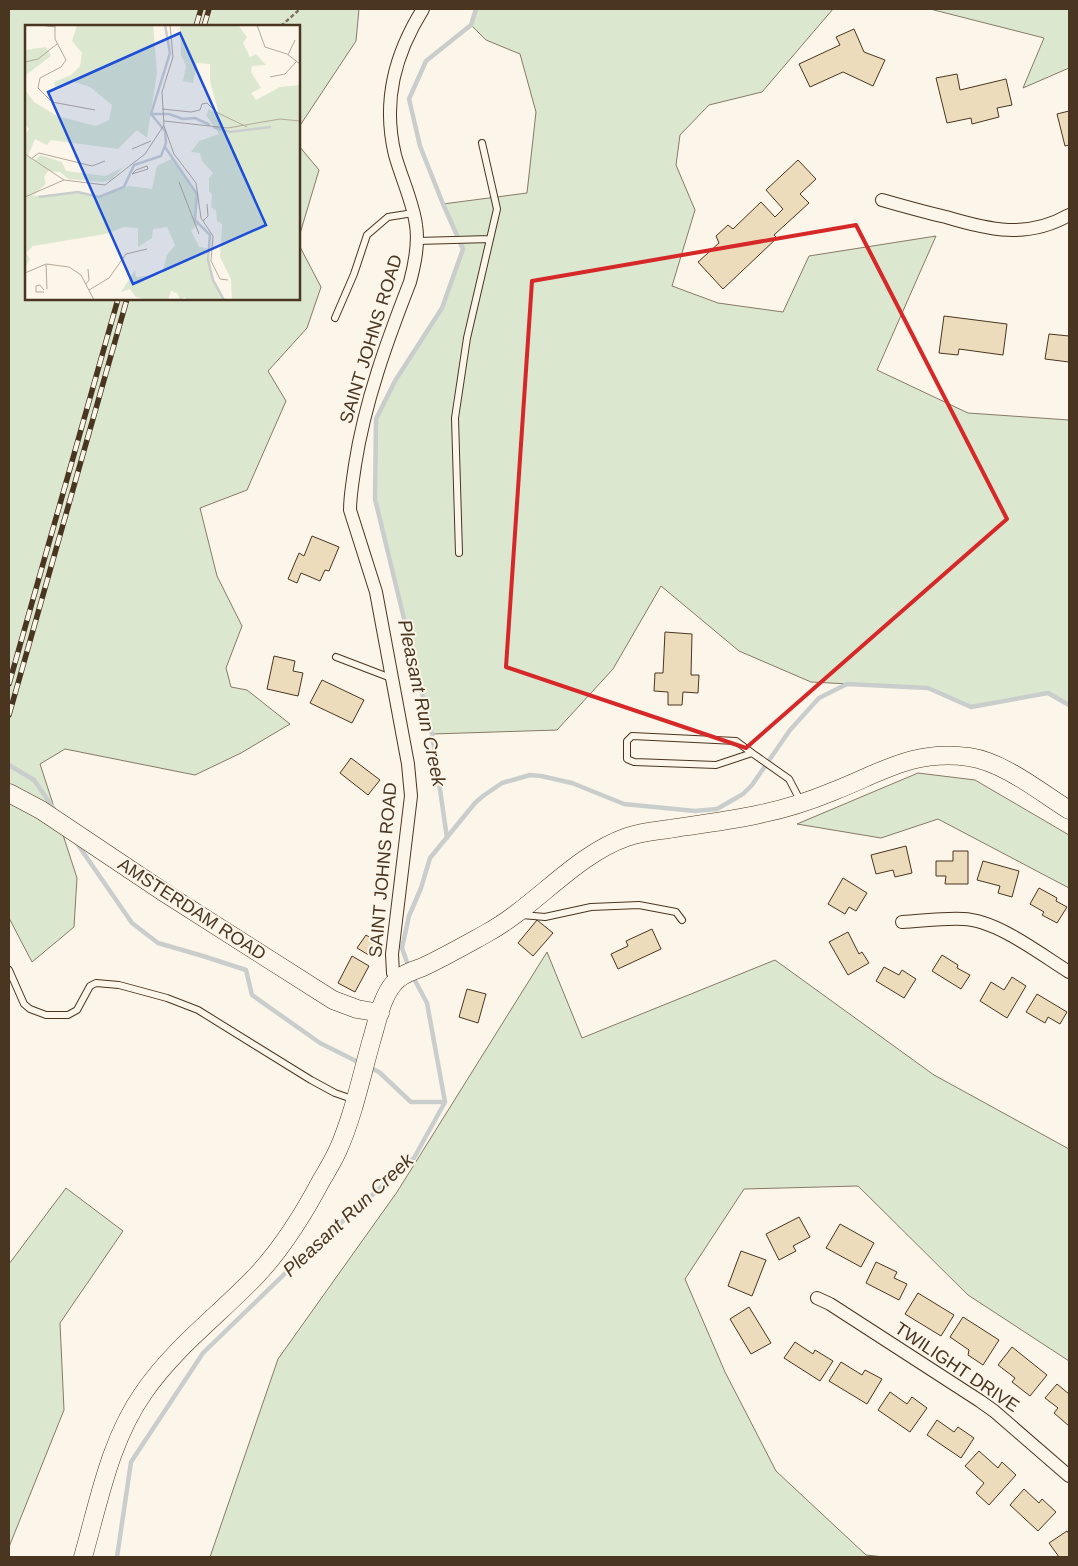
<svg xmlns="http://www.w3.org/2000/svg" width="1078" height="1566" font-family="Helvetica,sans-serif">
<rect width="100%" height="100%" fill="#fbf6e9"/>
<path fill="#dce7d0" stroke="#887966" d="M9 9H359L356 41 299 127V26H26V299H299V245L321 287 307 328 268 371 286 401 247 490 200 508 217 576 242 626 226 668 231 687 247 690 290 724 241 753 195 775 65 749 40 764 77 878 74 927 32 962 9 918Z
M476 9H833L762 92 709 105 680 135 676 165 695 210 672 286 718 303 783 312 809 256 936 236 877 370 968 413 1069 420V705L1048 693 971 707 928 688 811 682 739 651 661 586 613 669 557 730 432 734 375 499 376 419 395 381 442 308 463 249 443 204 527 193 536 112 520 54 486 40 471 25Z
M930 9H1069V68L1023 88 1044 38Z
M299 146 319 170 299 237Z
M918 773 975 780 1069 835V888L938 819 881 838 797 824Z
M547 952 582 1038 775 960 934 1075 1069 1149V1361L968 1295 858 1186 744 1189 685 1279 725 1372 776 1471 866 1555 884 1557H210L278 1359 397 1192Z
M66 1188 123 1231 60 1323 64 1410 9 1547V1264Z"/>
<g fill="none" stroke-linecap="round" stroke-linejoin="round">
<path stroke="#c9cecd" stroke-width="4.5" d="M9 765 34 780 56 812
M447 838 432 734 375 499 376 419 395 381 442 308 463 249 443 204 420 146 409 99 426 61 471 25 476 9
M76 842 132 923 158 943 203 956 246 970 252 995 320 1043 362 1064
M409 968 402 948 409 916 421 888 430 858 475 803 483 796 502 783 530 775 541 776 572 783 624 804 695 811 717 809 743 794 752 785 790 730 819 698 847 684 928 688 971 707 1048 693 1069 705
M369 1067 379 1072 411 1102H445
M117 1557 131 1462 203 1353 301 1258 414 1158 445 1102 427 1003 412 975"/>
</g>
<path fill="#ecdcbc" stroke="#4a3520" d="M854 29 864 52 885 60 873 86 843 72 810 87 799 64 840 45 836 37Z
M957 74 960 90 1006 79 1012 105 997 108 999 117 972 124 971 118 947 123 936 78Z
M1069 111V145L1065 146 1057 114Z
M798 160 816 179 800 194 809 203 774 235 777 238 723 289 698 262 719 243 716 236 728 225 733 229 761 202 775 217 783 209 766 190Z
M944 316 1007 324 1003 355 959 349 958 355 939 353Z
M1049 334 1069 336V362L1045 359Z
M312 536 339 547 329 571 325 570 320 581 301 573 297 583 288 579 299 553 304 556Z
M665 632 692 634 691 675H699L698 693 683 692 682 705H668V692L654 691 655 673H663Z
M274 656 295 661 293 671 303 673 298 696 267 689Z
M322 680 364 700 352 723 310 703Z
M351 758 380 780 368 795 340 773Z
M906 846 912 873 895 877 893 870 876 874 871 855Z
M953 851H968V884H945L946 876H936V861H953Z
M983 861 1019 871 1012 897 998 893 1000 886 977 880Z
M843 878 867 893 856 911 849 907 845 914 828 904Z
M1039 888 1057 898 1056 901 1067 907 1057 923 1042 915 1044 912 1030 904Z
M537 920 553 933 533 956 518 943Z
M652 929 661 949 618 969 611 954 628 946 626 941Z
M848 932 859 954 862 952 869 963 848 975 829 942Z
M366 935 380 944 372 957 357 948Z
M942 955 958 965 957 968 970 975 961 989 932 971Z
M352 956 369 966 355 992 338 983Z
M884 967 899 975 902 970 916 979 904 998 876 981Z
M1012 977 1026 986 1007 1018 980 1001 991 982 1004 990Z
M467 989 486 994 478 1023 459 1017Z
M1037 994 1067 1012 1060 1024 1048 1017 1045 1023 1026 1012Z
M799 1217 810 1237 793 1246 796 1251 779 1260 766 1234Z
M840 1224 874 1243 861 1267 826 1248Z
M741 1251 766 1260 752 1296 728 1286Z
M876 1262 897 1272 894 1278 907 1284 899 1300 866 1283Z
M918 1293 954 1315 941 1336 905 1314Z
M749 1307 771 1343 751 1354 730 1319Z
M963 1317 999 1340 983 1365 968 1355 969 1350 950 1337Z
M795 1342 813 1354 815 1350 833 1361 820 1381 784 1358Z
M1012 1347 1047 1375 1030 1396 1012 1382 1015 1378 998 1365Z
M841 1362 862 1375 865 1370 882 1379 867 1404 829 1381Z
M1057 1384 1069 1394V1426L1054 1413 1058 1408 1045 1398Z
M890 1392 907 1404 912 1397 927 1408 910 1432 878 1410Z
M937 1420 954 1432 958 1427 974 1438 961 1458 927 1435Z
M979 1451 998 1468 1002 1462 1016 1475 989 1505 976 1493 984 1483 965 1466Z
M1024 1489 1039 1503 1042 1499 1056 1512 1038 1531 1010 1505Z
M1067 1531 1069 1534V1557H1059L1049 1543Z"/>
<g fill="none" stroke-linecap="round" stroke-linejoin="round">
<g stroke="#4a3520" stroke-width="8">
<path id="lane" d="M417 241 490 239
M335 318 354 274 367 235 388 217 413 213
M459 553 455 418 467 338 497 209 482 143
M336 657 391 678
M632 736 736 741 752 753 716 765 634 762 627 759V741Z
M752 753 789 779 801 802
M522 915 545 917 591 907 639 905 676 912 682 920
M9 970 24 1004 30 1009 46 1015H68L77 1010 90 986 96 983 119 985 167 998 198 1010 311 1080 335 1093 355 1100"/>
</g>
<g stroke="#4a3520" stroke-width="14">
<path id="street" d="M882 200C903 206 924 212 946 217 989 230 1027 239 1069 215
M902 922C922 921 943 918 963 919 997 920 1040 954 1069 972
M396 980 393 973 392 954 411 796 408 764 376 592 350 510C350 495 353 480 355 465 365 401 387 341 410 282 415 263 419 244 416 225 413 202 401 177 395 155 382 101 395 54 423 9
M817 1298 830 1304 980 1401 994 1411 1069 1476"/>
</g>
<g stroke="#4a3520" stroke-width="19">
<path id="secondary" d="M9 793 41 810 168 895 333 1000 357 1009 380 1013
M83 1557C99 1501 110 1440 144 1392 175 1347 220 1314 257 1275 283 1247 303 1215 321 1181 327 1171 333 1161 338 1150 353 1116 361 1078 371 1042 377 1023 381 998 394 983 402 973 414 971 425 966 446 956 467 944 487 933 536 906 575 855 627 837 641 832 655 831 669 829 699 824 730 821 760 814 785 809 810 801 834 791 882 772 915 749 969 757 1004 762 1040 792 1069 810"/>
</g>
<path stroke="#7f6f5c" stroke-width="2.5" stroke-dasharray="4 2.5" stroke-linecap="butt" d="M281 26 300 9"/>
<use href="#lane" stroke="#fbf6e9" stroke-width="6"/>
<use href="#street" stroke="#fbf6e9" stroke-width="12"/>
<use href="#secondary" stroke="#fbf6e9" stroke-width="18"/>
<g stroke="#4a3520" stroke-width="5.5">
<path id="rail" d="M196 26 201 9
M204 26 209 9
M9 684 118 299
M9 715 127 299"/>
</g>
<use href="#rail" stroke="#fbf6e9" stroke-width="4" stroke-dasharray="11" stroke-linecap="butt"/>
</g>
<path fill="none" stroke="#d62828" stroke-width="4" stroke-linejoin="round" d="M856 225 1007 519 746 748 506 667 532 281Z"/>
<g text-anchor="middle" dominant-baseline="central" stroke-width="4" stroke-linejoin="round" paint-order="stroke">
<g font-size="18" fill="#4a3520" stroke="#fbf6e9">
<text transform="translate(371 339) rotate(-73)">SAINT JOHNS ROAD</text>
<text transform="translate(383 870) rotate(-85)">SAINT JOHNS ROAD</text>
<text transform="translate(192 909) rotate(33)">AMSTERDAM ROAD</text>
<text transform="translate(957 1367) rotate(34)">TWILIGHT DRIVE</text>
</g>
<g font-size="19" font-style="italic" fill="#4a3520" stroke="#fbf6e9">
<text transform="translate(422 703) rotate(78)">Pleasant Run Creek</text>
<text transform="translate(348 1215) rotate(-43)">Pleasant Run Creek</text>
</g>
</g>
<g transform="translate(25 25)">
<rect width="275" height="275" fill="#fbf6e9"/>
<path d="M52 0H128L132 48 122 113 112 105 93 124 26 115 22 120 10 114 3 131 10 135 15 130 37 137 41 146 81 151 98 142 86 155 78 157 43 154 35 147 23 146 19 152 21 159 7 171 53 167 74 172 104 161 127 164 132 141 148 133 172 169 170 194 175 199 166 205 174 222 182 223 188 255 199 275H162L160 272 155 275 152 268 146 266 143 275H122L111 272 105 264 96 267 110 245 111 252 137 249 142 230 150 220 142 202 128 204 127 213 113 222V203L99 202 80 209 8 221 1 228 5 234 0 243V109L4 104 0 99V25L21 22 26 31 1 50V66L9 77 32 91 71 101 84 95 87 80 65 62 49 57 30 62 29 57 46 50 55 41 57 28 47 16ZM155 0H213L222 12 218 18 225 32 231 29 241 40 227 41 226 47 236 63 226 68 231 75 255 62 275 60V275H207L206 254 195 232 197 199 192 196 191 186 186 182 187 169 184 166V153L188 148 177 136 175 128 166 127 174 116 194 109 181 90 184 84 191 89 193 85 185 56V39L172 38 168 58 158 56 161 41 156 30Z" fill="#dce7d0"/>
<path fill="none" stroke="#c9cecd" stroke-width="2.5" d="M126 89H144L158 94 170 93 185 100M188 102 205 107 246 102M140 122 172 169 170 195 185 210 183 235 188 255 199 275M14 172 53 167 74 172 99 162 109 140 136 131 141 118 140 106 126 89 145 28 140 0"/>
<path fill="none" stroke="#b4a999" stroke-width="1" d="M15 0 30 2M30 0V14L41 35 36 42 15 53 13 63 27 77 70 85M232 0 240 22 262 29 275 39M263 30 270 15M0 37 13 34 32 19M245 52 260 49 272 36M137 84 166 87 175 85 177 79 182 78 191 87 222 102M139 96 203 103 255 94 275 96M139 101 149 129 171 158 176 193 188 211 186 236 195 254 203 255M107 124 126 116M0 129 39 155M7 133 14 128 67 141 80 136M122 141 123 144 107 149 111 145ZM154 157 174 209M0 172 39 155 80 160 120 129 139 100 137 67 148 32 145 0M178 196 183 191 182 179M21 239 22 264M0 248 21 239 44 242 56 250 69 275M61 259 64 255 63 244M64 265 84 253 101 229 122 224M19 267H11V261L15 260 19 265"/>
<path fill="#1d4ed8" fill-opacity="0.15" stroke="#1d4ed8" stroke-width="2.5" d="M155 8 241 200 108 259 23 67Z"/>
<rect width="275" height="275" fill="none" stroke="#4a3520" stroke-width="2.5"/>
</g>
<rect width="1078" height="1566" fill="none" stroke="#4a3520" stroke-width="20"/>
</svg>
